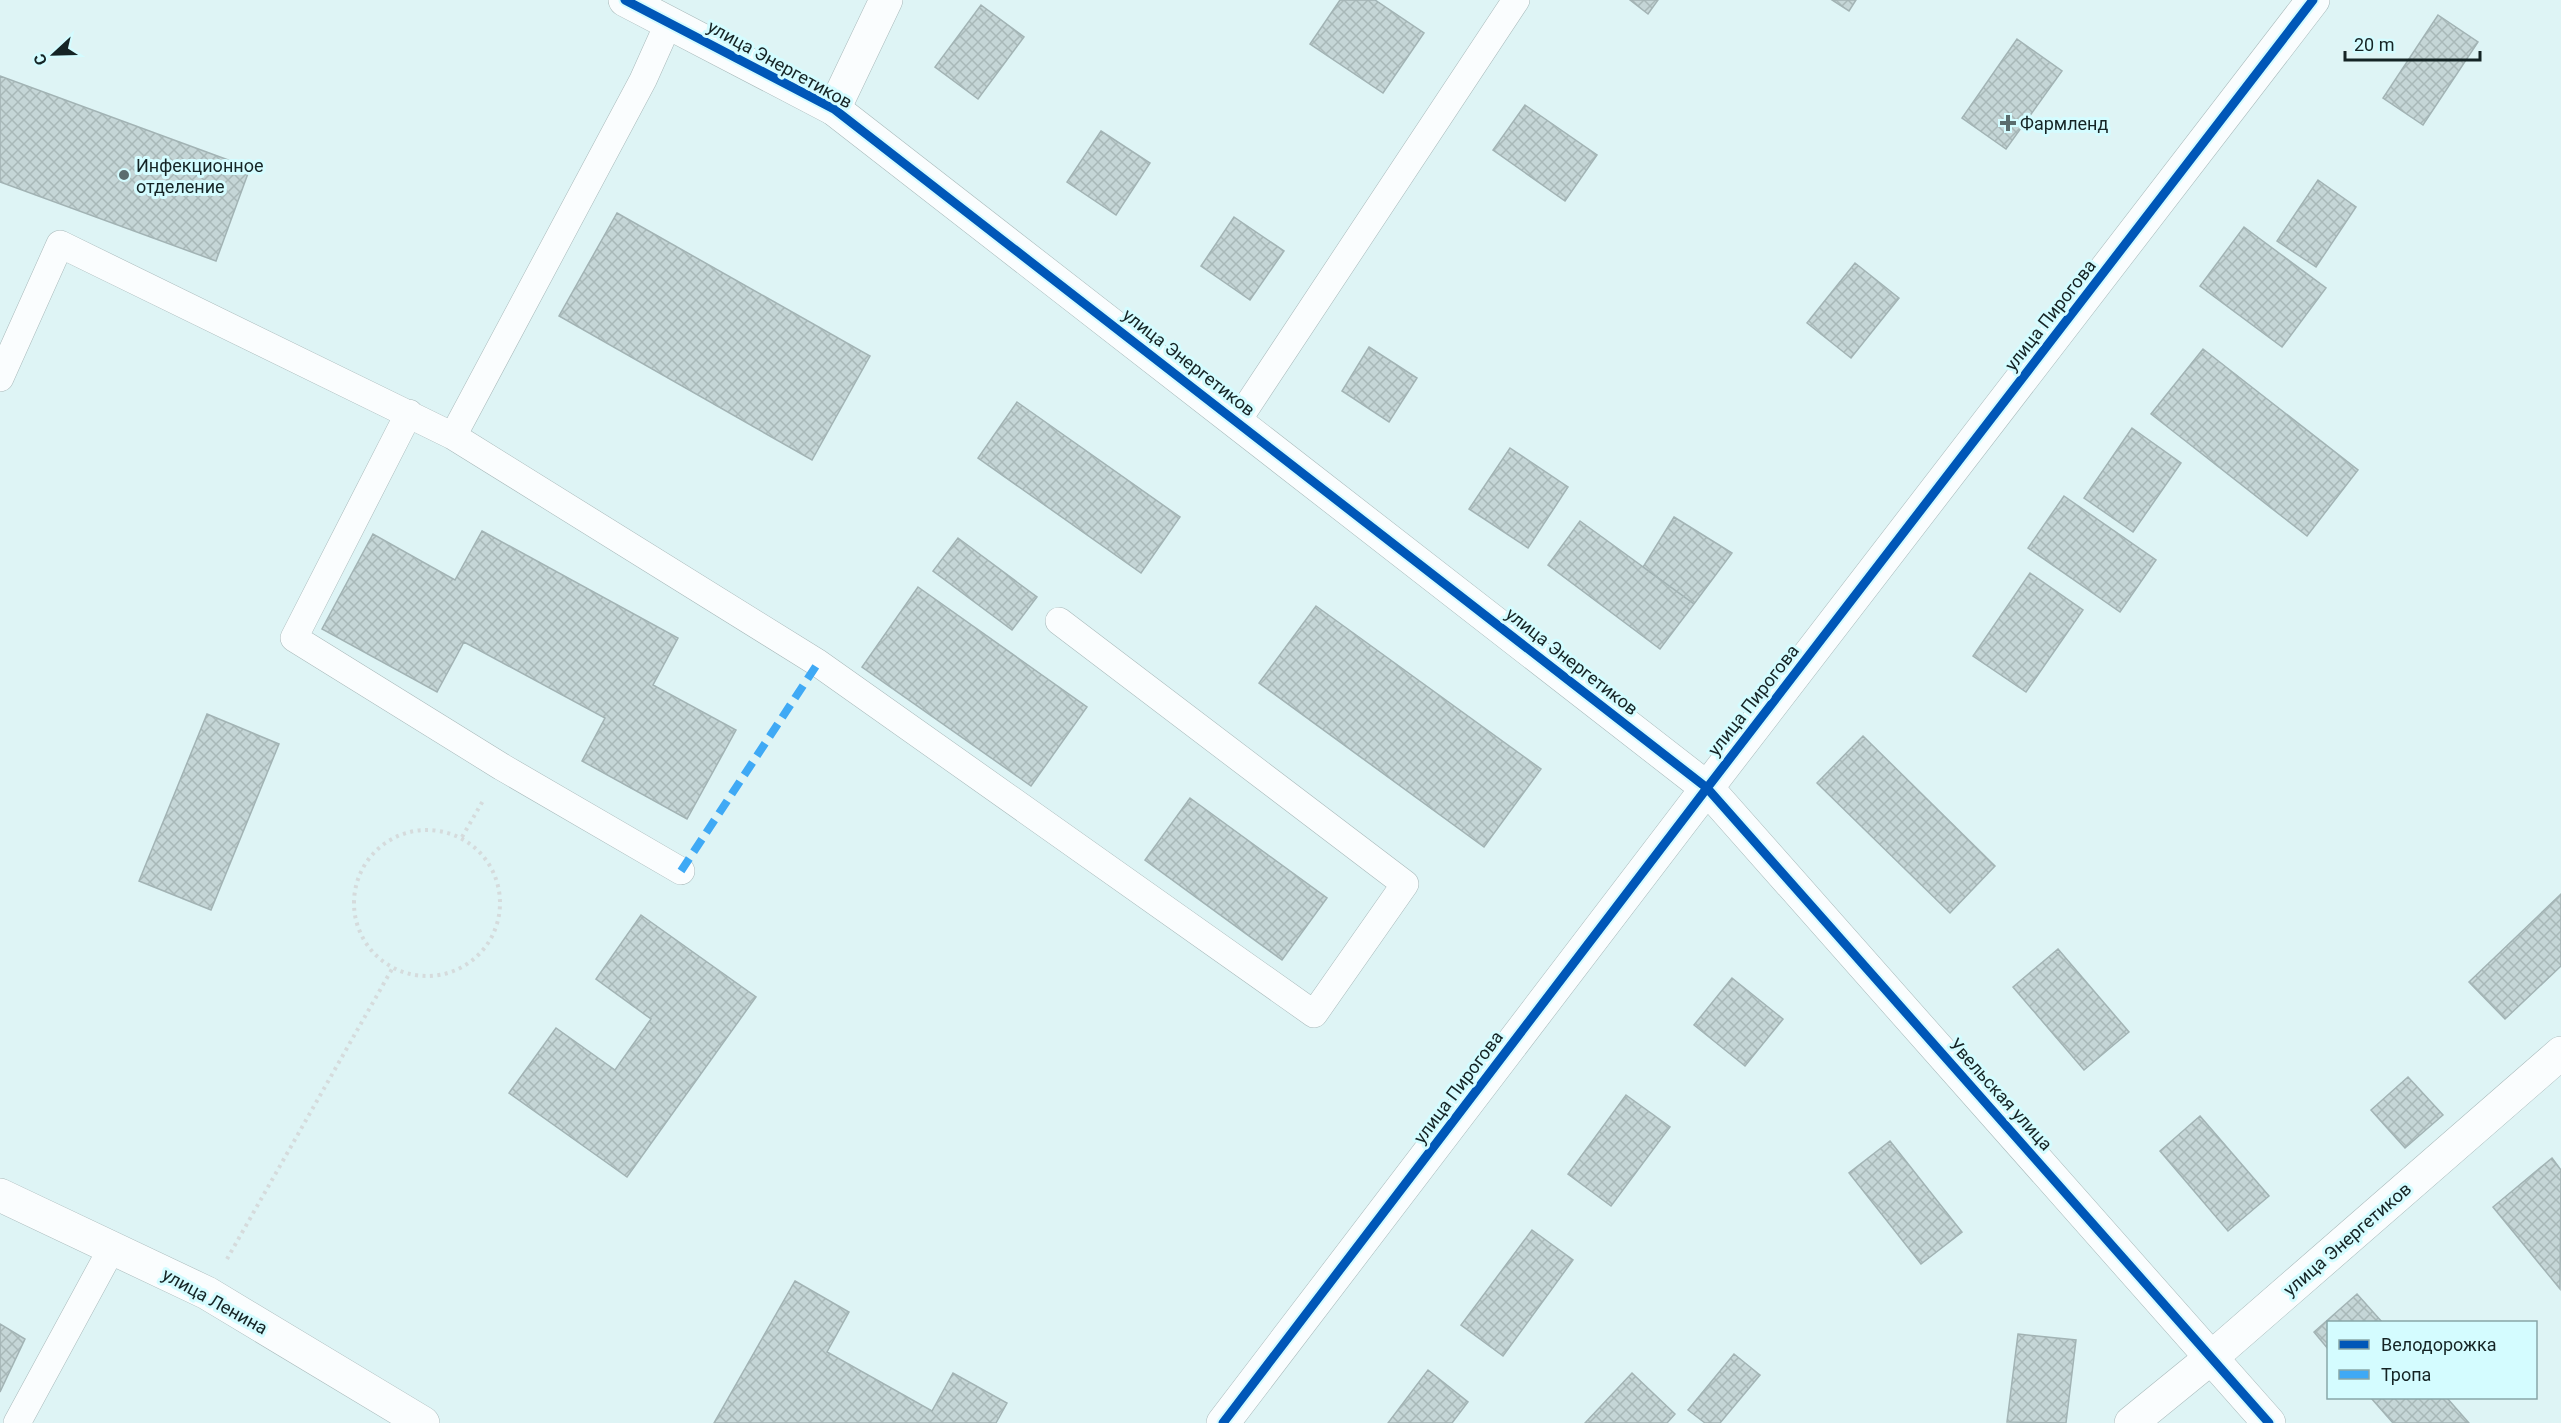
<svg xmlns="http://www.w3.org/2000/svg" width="2561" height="1423" font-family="Roboto,sans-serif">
<defs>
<pattern id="building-cross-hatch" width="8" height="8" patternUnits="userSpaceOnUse" patternTransform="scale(1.5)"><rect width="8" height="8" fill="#c5d6d7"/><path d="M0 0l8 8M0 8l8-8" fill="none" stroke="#a8b8b8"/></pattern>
</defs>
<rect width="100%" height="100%" fill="#def4f5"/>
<path fill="url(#building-cross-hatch)" stroke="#a2b3b4" stroke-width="1.5" d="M1340 0H1375L1424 33 1383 93 1310 44Z
M1630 0H1658L1648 14Z
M1832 0H1856L1849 11Z
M981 5 1024 37 978 99 935 67Z
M2438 15 2478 42 2423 125 2383 98Z
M2017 39 2062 71 2006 149 1962 118Z
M0 76 250 168 216 261 0 182Z
M1525 105 1597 155 1565 201 1493 150Z
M1101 131 1150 163 1116 215 1067 182Z
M2318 180 2356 207 2316 267 2277 241Z
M617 213 870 356 812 460 559 316Z
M1234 217 1284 251 1250 300 1201 266Z
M2244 227 2326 288 2282 347 2200 286Z
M1855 263 1899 298 1851 358 1807 323Z
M1369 347 1417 378 1389 422 1342 391Z
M2203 349 2358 470 2307 536 2151 414Z
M1017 402 1180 517 1141 573 978 458Z
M2132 428 2181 463 2133 532 2084 498Z
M1510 448 1568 487 1528 548 1469 509Z
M2064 496 2156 560 2120 612 2028 548Z
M1674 517 1732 553 1694 604 1643 567Z
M1580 521 1694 604 1660 649 1548 565Z
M482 531 678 638 653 685 736 730 687 819 582 761 605 718 464 642 437 692 322 629 373 534 455 580Z
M958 538 1037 597 1012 630 933 571Z
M2030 573 2083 610 2026 692 1973 656Z
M918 587 1087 707 1031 786 862 667Z
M1316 606 1541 769 1484 847 1259 683Z
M207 714 279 744 211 910 139 881Z
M1863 736 1995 866 1950 913 1817 783Z
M1190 798 1327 898 1282 960 1145 860Z
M2561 894V966L2505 1019 2469 982Z
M641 915 756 997 627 1177 509 1093 556 1028 615 1070 651 1019 596 979Z
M2058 949 2129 1032 2084 1070 2013 987Z
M1732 978 1783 1019 1745 1066 1694 1025Z
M2408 1077 2443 1115 2405 1148 2371 1110Z
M1626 1095 1670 1127 1611 1206 1568 1174Z
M2200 1116 2269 1196 2228 1231 2160 1151Z
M1890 1141 1962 1232 1921 1264 1849 1173Z
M2552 1158 2561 1170 2560 1289 2493 1207Z
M1532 1230 1573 1260 1503 1356 1461 1325Z
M795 1281 849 1312 827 1352 932 1411 953 1373 1007 1403 996 1423H714Z
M2357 1294 2382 1322H2328V1349L2314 1332Z
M0 1324 25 1339 0 1392Z
M2018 1334 2076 1340 2066 1423 2007 1422Z
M1734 1354 1760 1375 1720 1423H1705L1688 1410Z
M1428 1370 1468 1402 1452 1423H1388Z
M1632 1373 1675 1414 1667 1423H1585Z
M2371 1398H2447L2469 1423H2393Z"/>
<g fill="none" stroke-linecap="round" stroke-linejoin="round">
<g stroke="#a8b9ba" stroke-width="28">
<path id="service" d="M0 378 60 244 453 436 818 663 1314 1014 1405 884 1059 621
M409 413 294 638 502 767 681 871
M1238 420 1516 0
M453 436 643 80 669 22
M17 1423 112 1248"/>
</g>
<g stroke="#a8b9ba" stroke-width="34">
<path id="minor" d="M834 109 886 0
M0 1195 207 1293 423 1423
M2131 1423 2212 1357 2561 1053"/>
</g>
<g stroke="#a8b9ba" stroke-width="34">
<path id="tertiary" d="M625 0 834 109 1707 788 2269 1423
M1223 1423 1707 788 2313 0"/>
</g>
<path stroke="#d5dbdc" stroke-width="4" stroke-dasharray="3 4.5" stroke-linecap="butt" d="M354 903a73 73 0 1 1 146 0a73 73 0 1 1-146 0Z
M462 837 484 799
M227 1259 392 969"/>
<use href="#service" stroke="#fafdfe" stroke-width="27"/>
<use href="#minor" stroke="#fafdfe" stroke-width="33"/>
<use href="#tertiary" stroke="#fafdfe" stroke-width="33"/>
<path stroke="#3fa9f5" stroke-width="8" stroke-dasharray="15 8" stroke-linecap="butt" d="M681 871 818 663"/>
<g stroke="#d4fcff" stroke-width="13">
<path id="cycleway" d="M625 0 834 109 1707 788 2269 1423
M1223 1423 1707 788 2313 0"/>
</g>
<use href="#cycleway" stroke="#0057b8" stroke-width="9"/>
</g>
<g fill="#5b6d6e" stroke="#d4fcff" stroke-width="2">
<path d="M2005 114h6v6h6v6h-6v6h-6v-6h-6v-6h6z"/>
<circle cx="124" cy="175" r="6"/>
</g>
<g text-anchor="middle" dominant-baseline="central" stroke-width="6" stroke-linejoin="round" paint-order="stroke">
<g font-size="18" fill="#152425" stroke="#d4fcff">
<text transform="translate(780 64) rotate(29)">улица Энергетиков</text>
<text transform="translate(2050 315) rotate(-52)">улица Пирогова</text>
<text transform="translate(1189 362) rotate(38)">улица Энергетиков</text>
<text transform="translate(1572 661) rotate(38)">улица Энергетиков</text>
<text transform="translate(1753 700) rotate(-52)">улица Пирогова</text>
<text transform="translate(1458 1087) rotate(-53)">улица Пирогова</text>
<text transform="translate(2001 1094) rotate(48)">Увельская улица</text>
<text transform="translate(2347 1239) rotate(-41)">улица Энергетиков</text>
<text transform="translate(215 1301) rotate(29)">улица Ленина</text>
</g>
<g font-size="18" fill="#152425" stroke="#d4fcff" text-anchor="start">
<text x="2020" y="123">Фармленд</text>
<text x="136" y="165">Инфекционное<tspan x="136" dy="21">отделение</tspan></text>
</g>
</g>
<rect x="2327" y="1321" width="210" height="78" fill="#d4fcff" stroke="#88a6a8" stroke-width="1.5"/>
<rect x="2339" y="1340" width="30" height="9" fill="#0057b8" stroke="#88a6a8" stroke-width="1.5"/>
<text x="2381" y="1351" font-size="18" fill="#152425">Велодорожка</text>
<rect x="2339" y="1370" width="30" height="9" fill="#3fa9f5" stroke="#88a6a8" stroke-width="1.5"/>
<text x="2381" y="1381" font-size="18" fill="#152425">Тропа</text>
<g transform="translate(54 54) rotate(248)" stroke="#d4fcff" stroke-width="4.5" paint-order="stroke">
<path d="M0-4.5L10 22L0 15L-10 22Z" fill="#152425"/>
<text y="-9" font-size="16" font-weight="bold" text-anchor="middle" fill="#152425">С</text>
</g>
<path d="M2345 51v9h135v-9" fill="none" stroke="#152425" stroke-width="3"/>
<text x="2354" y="51" font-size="18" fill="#152425" stroke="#d4fcff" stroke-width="4.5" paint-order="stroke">20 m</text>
</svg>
